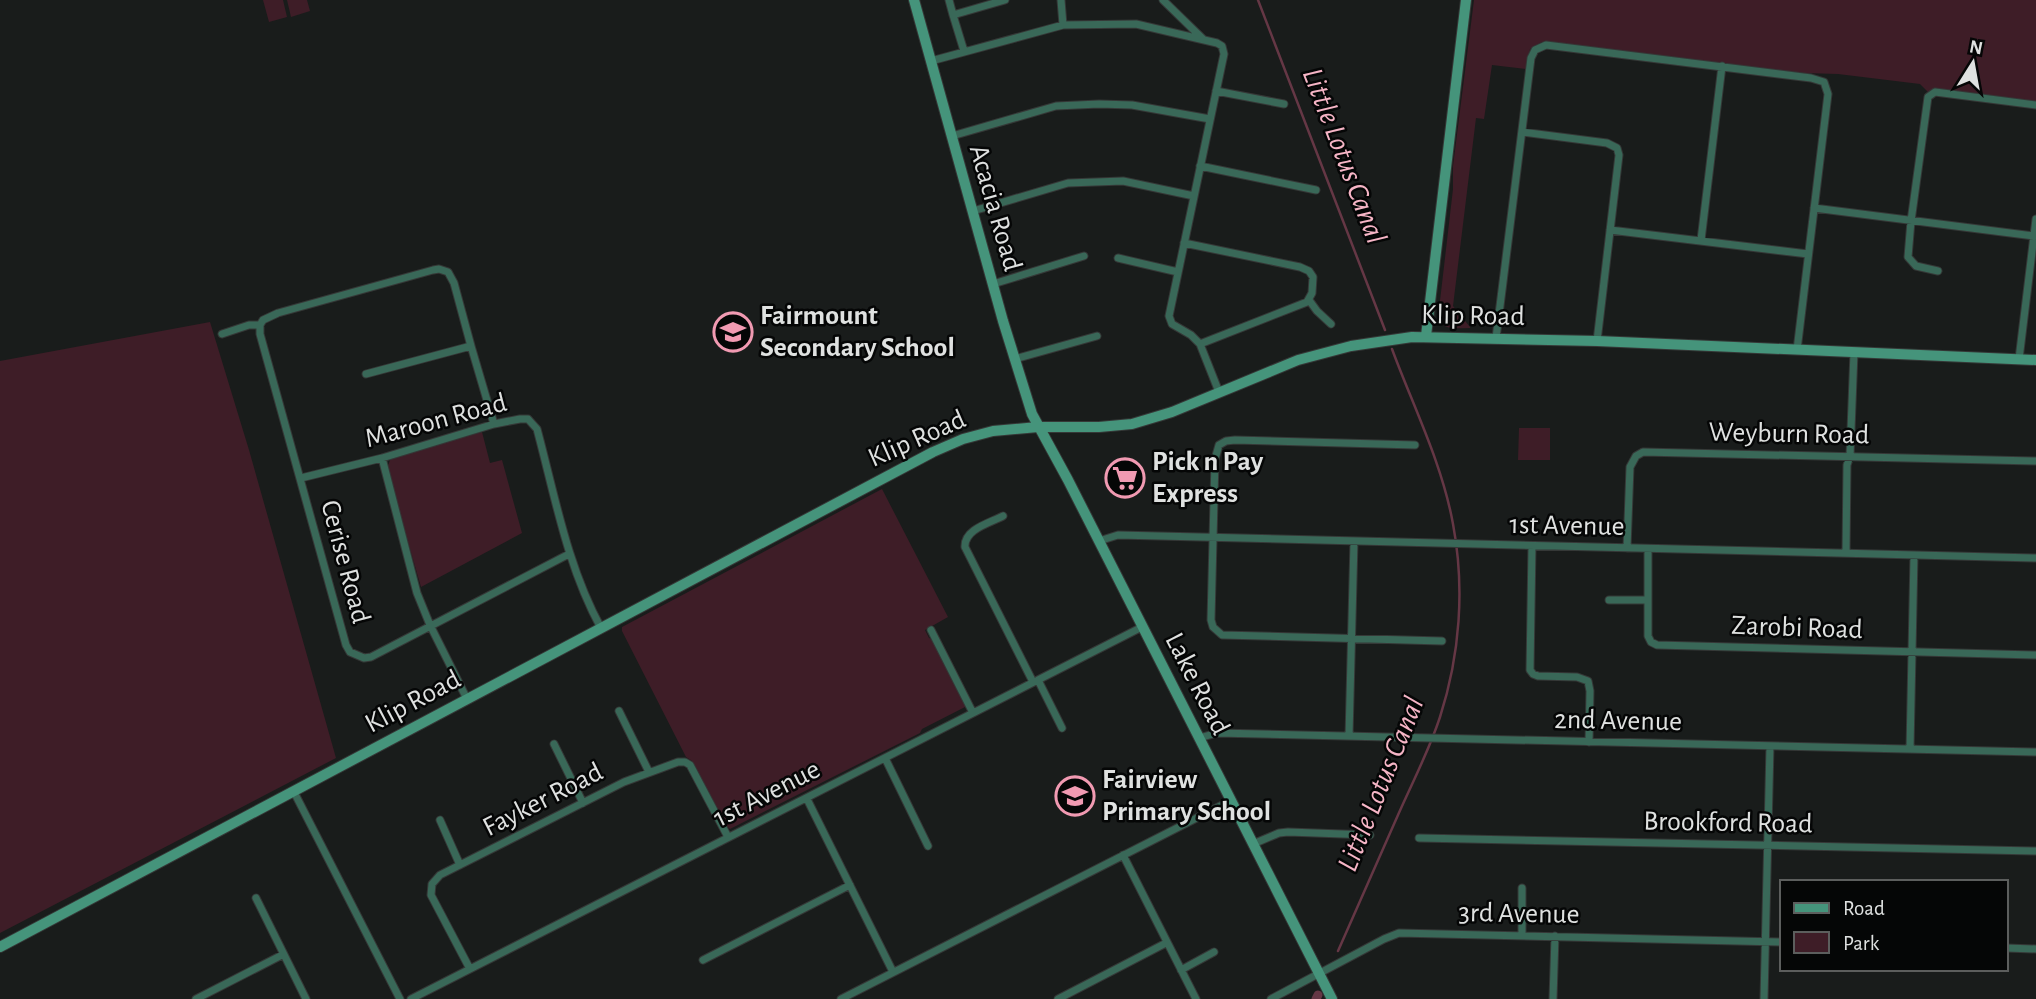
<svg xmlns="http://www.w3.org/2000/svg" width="2036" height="999" font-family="'Alegreya Sans',sans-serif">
<rect width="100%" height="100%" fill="#191c1b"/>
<path fill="#3e1d27" d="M263 0H283L287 17 269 22Z
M287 0H307L310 11 291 17Z
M1474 0H2036V102L1929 93 1920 84 1838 74 1804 73 1542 42 1530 49 1526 69 1492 65 1484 119 1476 118 1453 306 1470 327V328C1457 328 1443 331 1438 318L1453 189V166Z
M210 322 249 450 336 758 0 933V361Z
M1519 428H1550V460H1518Z
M482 432 490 463 502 460 522 533 421 587 387 469 390 460 394 457Z
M882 489 948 617 925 630 929 638 934 640 966 704 965 707 922 729 920 733 730 829 725 825 692 761 686 757 622 631V627Z"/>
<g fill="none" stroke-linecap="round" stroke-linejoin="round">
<path stroke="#653745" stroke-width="2.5" d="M1258 0 1385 330
M1338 951C1358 905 1378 860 1398 815 1412 783 1429 751 1440 717 1460 655 1465 588 1453 524 1442 463 1413 406 1392 349"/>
<path stroke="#653745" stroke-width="9" d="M1316 999 1318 995"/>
<g stroke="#353837" stroke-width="9">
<path id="street" d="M949 0 953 15
M1061 0 1063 25
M1163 0 1203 39
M964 51 953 15 1005 0
M931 61 1063 25 1136 24 1217 43 1222 46 1224 54 1169 316 1172 324 1191 335 1200 344 1219 392
M1216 91 1284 104
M1522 132 1607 143 1617 148 1619 155 1597 341
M952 136 1056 106 1099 104 1132 105 1210 119
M1200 166 1316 190
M1814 208 2034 236
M973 211 1068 183 1123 181 1194 196
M1610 230 1808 254
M1701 240 1722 66
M1184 243 1300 267 1309 271 1313 277 1312 293 1307 302 1200 344
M1118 258 1178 272
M1938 271 1916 266 1908 257 1911 221 1928 97 1935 92 2036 105
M993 284 1084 256
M1309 300 1317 311 1331 324
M260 325V334L346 645 350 652 364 658 371 657 569 554
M222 334 249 325H260L263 320 278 313 433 270 439 269 448 272 454 283 471 346 494 424
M1496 338 1531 58 1535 50 1546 45 1811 78 1824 82 1828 94 1797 350
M1015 359 1097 336
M2019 359 2036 219
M366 374 471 346
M1415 445 1235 440 1226 441 1219 445 1215 459 1211 620 1213 627 1222 635 1442 641
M382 458 417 593 430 625 467 699
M301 478 382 458 494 424 520 419H528L537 429C555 496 567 566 601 628
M1003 516C990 523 964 529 965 547L1033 682
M1099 541 1118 535 2036 558
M1532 546 1530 670 1533 674 1538 676 1577 677 1588 681 1590 691 1589 742
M1627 548 1630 467 1636 456 1643 452 2036 461
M1648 549V636L1651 642 1657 645 2036 655
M1846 553 1847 465 1850 456 1854 352
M1609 600H1648
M931 630 973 713
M1038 680 1062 728
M619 711 649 772
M1349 736 1354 541
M1199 738 1217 733 2036 752
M554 744 583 803
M1910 749 1914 555
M885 758 928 846
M294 792 400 999
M807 799 893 972
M440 820 460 865
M1419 838 2036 851
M1253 844 1279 833 1288 832 1370 835
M1123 855 1196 999
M1522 888V935
M256 898 306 999
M2006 948 2036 949
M703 960 850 885
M470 969 431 895 432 884 440 875 624 782 678 762H685L690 765 728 837
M1181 970 1214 952
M196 999 282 955
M411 999 1142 627
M841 999 1230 801
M1058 999 1166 943
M1271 999 1384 939 1399 933 1782 942
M1553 999 1555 936
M1764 999 1770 746"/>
</g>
<g stroke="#353837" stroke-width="12">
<path id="secondary" d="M914 0 1003 321 1032 414 1068 480 1332 999
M1426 336 1466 0
M0 947 933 452 963 439 993 431 1038 427H1099L1132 424 1172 412 1298 360 1351 346 1412 337 1597 341 2036 360"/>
</g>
<use href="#street" stroke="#396858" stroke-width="7"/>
<use href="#secondary" stroke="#45947b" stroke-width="10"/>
</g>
<defs>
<g id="school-ring" transform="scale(2.0125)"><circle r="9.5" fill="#050606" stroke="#f19ab2" stroke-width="1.5"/><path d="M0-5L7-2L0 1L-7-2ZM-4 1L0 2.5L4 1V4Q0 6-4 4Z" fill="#f19ab2"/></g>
<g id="supermarket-ring" transform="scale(2.0125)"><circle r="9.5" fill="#050606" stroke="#f19ab2" stroke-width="1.5"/><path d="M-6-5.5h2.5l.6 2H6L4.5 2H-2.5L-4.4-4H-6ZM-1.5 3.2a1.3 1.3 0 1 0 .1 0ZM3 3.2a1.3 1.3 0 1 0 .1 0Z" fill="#f19ab2"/></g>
</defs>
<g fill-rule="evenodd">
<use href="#school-ring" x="733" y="332"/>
<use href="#supermarket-ring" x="1125" y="478"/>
<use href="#school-ring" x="1075" y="796"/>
</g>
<g text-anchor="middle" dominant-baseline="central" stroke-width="5" stroke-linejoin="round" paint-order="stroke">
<g font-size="28" fill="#dfe1e0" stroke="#050606">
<text transform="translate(995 208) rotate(74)">Acacia Road</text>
<text transform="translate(1473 316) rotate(1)">Klip Road</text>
<text transform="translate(436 421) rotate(-15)">Maroon Road</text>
<text transform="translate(1789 434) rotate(1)">Weyburn Road</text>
<text transform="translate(917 439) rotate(-24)">Klip Road</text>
<text transform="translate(1567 526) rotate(1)">1st Avenue</text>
<text transform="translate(345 562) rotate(75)">Cerise Road</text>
<text transform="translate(1797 628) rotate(2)">Zarobi Road</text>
<text transform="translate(1197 684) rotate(63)">Lake Road</text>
<text transform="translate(413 702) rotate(-28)">Klip Road</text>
<text transform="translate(1618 721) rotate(1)">2nd Avenue</text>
<text transform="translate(767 794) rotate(-27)">1st Avenue</text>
<text transform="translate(543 800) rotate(-27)">Fayker Road</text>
<text transform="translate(1728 823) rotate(1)">Brookford Road</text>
<text transform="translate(1519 914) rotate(1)">3rd Avenue</text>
</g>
<g font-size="28" font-weight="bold" fill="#dfe1e0" stroke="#050606" text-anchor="start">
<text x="760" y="316">Fairmount<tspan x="760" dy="32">Secondary School</tspan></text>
<text x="1152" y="462">Pick n Pay<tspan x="1152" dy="32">Express</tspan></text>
<text x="1102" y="780">Fairview<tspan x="1102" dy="32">Primary School</tspan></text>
</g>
<g font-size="30" font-style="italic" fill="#f6b5c6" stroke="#050606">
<text transform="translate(1344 156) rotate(69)">Little Lotus Canal</text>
<text transform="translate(1381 784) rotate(-68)">Little Lotus Canal</text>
</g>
</g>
<rect x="1780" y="880" width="228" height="91" fill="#050606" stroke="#5c5e5d" stroke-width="2"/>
<rect x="1794" y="903" width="35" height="10" fill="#45947b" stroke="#5c5e5d" stroke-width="2"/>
<text x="1843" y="915" font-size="21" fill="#dfe1e0">Road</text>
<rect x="1794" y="932" width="35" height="21" fill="#3e1d27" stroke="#5c5e5d" stroke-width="2"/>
<text x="1843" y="950" font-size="21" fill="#dfe1e0">Park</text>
<g transform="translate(1973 63) rotate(11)" stroke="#050606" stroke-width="5" paint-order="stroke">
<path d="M0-5L12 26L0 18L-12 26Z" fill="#dfe1e0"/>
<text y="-10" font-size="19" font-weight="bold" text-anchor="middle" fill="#dfe1e0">N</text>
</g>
</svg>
